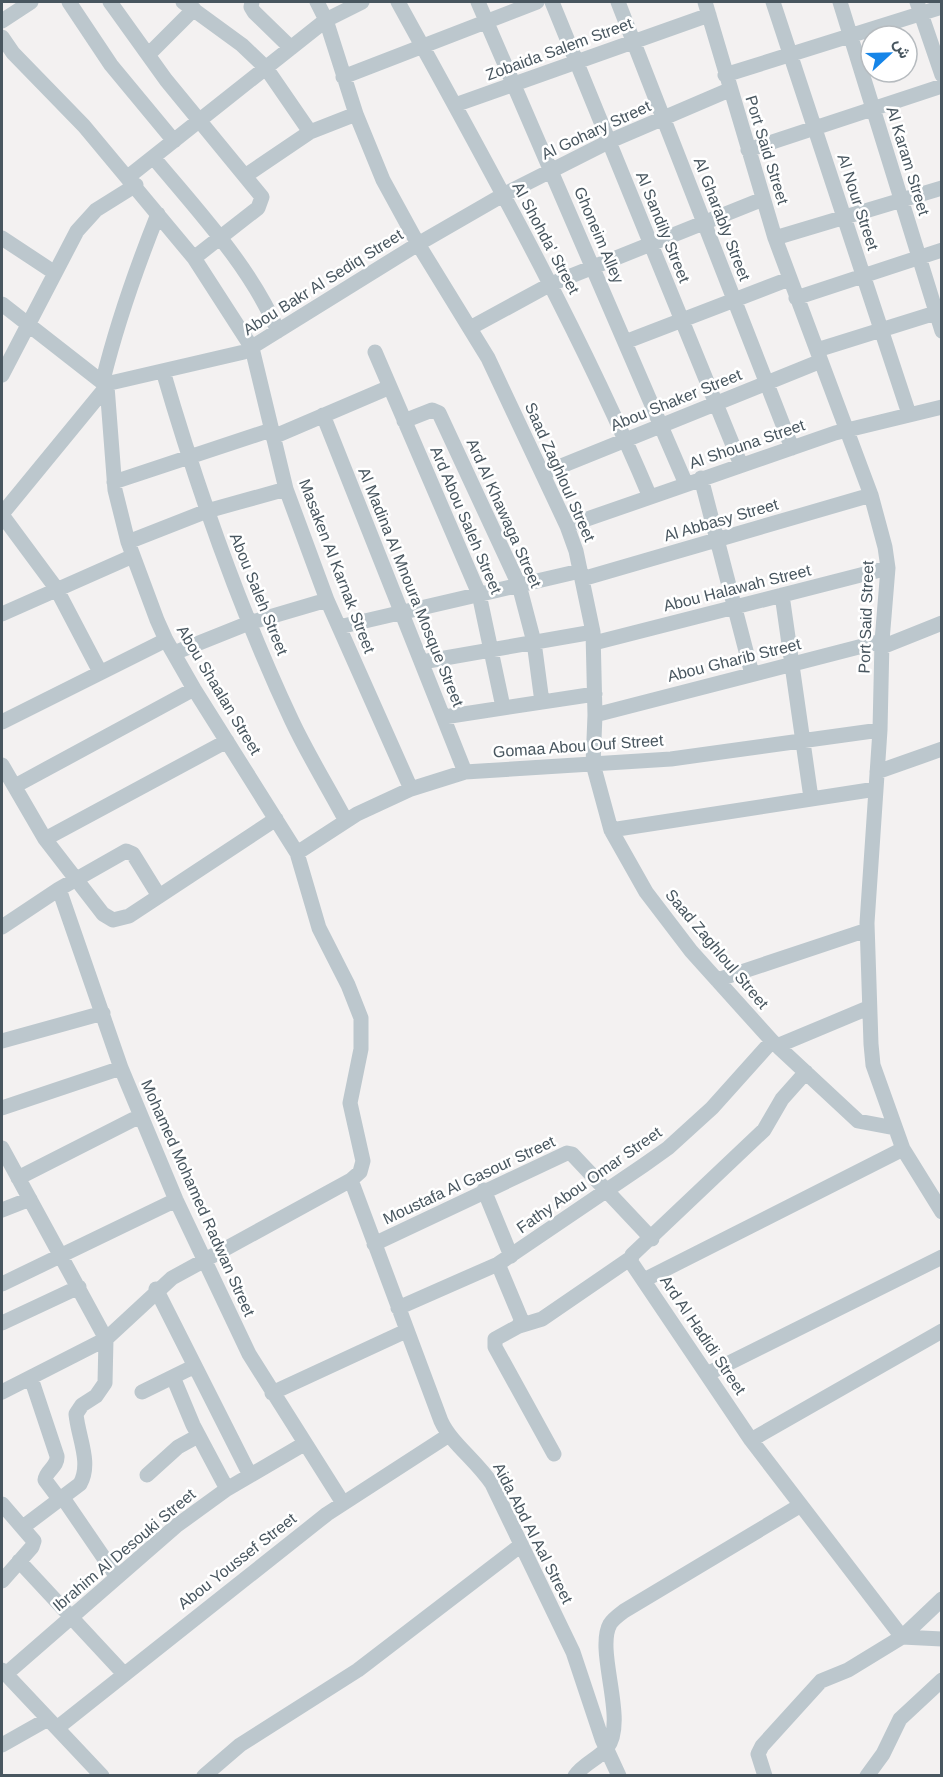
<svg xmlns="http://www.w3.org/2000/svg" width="943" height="1777" font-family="Helvetica,Vazirmatn,sans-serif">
<rect width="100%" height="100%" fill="#f3f1f1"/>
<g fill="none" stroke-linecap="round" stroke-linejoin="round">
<path stroke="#bcc7cd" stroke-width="15" d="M69 2 111 65 174 141
M110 2 166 80 262 197 258 208 194 258
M183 2 242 45 266 68 310 132
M252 2 251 7 254 12 291 48
M317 2 326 20 356 114 383 180 418 244 488 358 567 526 576 551 593 632 595 715 593 764 611 830 646 892 691 951 772 1041 858 1121 895 1128
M398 2C487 164 578 326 650 497
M478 2 686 484
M552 2 741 465
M618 2 792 448
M705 2 775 238 871 495 885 547 888 568 882 641 880 730 867 923 871 1044 873 1065 903 1149 942 1212
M773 2 909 414
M840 2 942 331
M917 2 942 75
M2 21 31 2
M2 37 13 53 84 126 194 258 252 348 286 489 327 600 411 789
M148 55 194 9
M725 75 942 7
M343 77 537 2
M455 105 709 15
M748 150 942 86
M153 157C198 211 250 266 278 331
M245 176 310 132 356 114
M128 177 326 20 362 2
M2 238 55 273
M775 238 942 188
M796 298 942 250
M2 304 107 386 115 490 128 542 157 620 166 640 194 689 297 853 319 928 348 985 361 1018V1049L350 1103 363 1161 360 1172 351 1180 172 1278 106 1339 2 1392
M470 328 551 284 763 199
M625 342 789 279
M817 350 942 311
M375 352 479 594 503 707
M163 371C198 491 239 608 292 721 308 755 328 787 346 821
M2 375 77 231 96 210 136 185
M103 380C117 323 136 269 158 214
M106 384 244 352 418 244 503 195 610 141 729 90
M323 415 465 772
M404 421 432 410 439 413 519 585 534 642 542 702
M273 437 390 387
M544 473 821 361
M701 478 752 674
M114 482 271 430
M2 514 107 386
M2 515 56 588 100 672
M567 526 835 433 942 407
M128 542 207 511 286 489
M582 579 871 495
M782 595 811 798
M2 614 133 556
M339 627 580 571
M594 643 888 568
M882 647 942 623
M174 653 249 623 327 600
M422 662 593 632
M595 715 882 641
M444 717 595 694
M2 722 166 640
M2 765 45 839 103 914 113 920 129 916 276 819
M877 772 942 749
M15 786 194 689
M611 830 876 789
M45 839 227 741
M297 853 357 814 411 789 465 772 671 759 880 730
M59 889 121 1068 176 1200 249 1354 343 1503
M2 927 59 889 126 851 133 854 159 896
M717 980 867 930
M2 1041 103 1013
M777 1046 868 1008
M806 1072 782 1099 764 1130 632 1255 631 1262 751 1440 902 1637 942 1639
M2 1108 121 1068
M2 1148 106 1339 105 1383 96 1396 82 1405 76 1414C78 1437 92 1463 80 1484L23 1527
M18 1178 140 1116
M351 1180 441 1421C451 1443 477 1461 492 1484L573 1652 602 1739 619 1776
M484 1190 511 1256
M2 1210 30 1199
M374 1244 567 1153 572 1154 652 1239
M498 1264 521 1319 519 1326 495 1339V1347L554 1454
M644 1280 903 1149
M2 1284 176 1200
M156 1289 250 1475
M398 1308 498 1264 644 1165 668 1148 712 1108 772 1041
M2 1323 79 1287
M519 1326 542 1319 631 1258
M707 1374 942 1257
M173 1377 193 1425 227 1489
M31 1378 57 1456C58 1467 46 1470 45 1480L60 1500
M142 1392 195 1366
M272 1393 406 1331
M751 1440 942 1331
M147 1475 178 1447 198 1436
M63 1498 117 1577
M2 1504 34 1541 32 1547 2 1581
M19 1561 124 1674
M2 1670 102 1776
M6 1674 176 1526 227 1489 304 1444
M57 1728 327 1514 449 1435
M2 1745 48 1719
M204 1776 240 1745 358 1670 521 1545
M575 1776C583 1764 598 1759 607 1748 628 1721 595 1651 610 1624 613 1619 620 1614 624 1611L801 1505
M765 1776 758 1754 762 1746 821 1681 848 1670 902 1637 942 1599
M867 1776 883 1754 900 1719 942 1680"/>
</g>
<g text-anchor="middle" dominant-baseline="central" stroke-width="5" stroke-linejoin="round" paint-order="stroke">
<g font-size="16" fill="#48565f" stroke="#fff">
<text transform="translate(559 49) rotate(-20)">Zobaida Salem Street</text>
<text transform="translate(596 130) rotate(-25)">Al Gohary Street</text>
<text transform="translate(767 150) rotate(73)">Port Said Street</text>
<text transform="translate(908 161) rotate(73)">Al Karam Street</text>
<text transform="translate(858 202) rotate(72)">Al Nour Street</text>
<text transform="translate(722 219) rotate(69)">Al Gharably Street</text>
<text transform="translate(663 227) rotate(68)">Al Sandily Street</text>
<text transform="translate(599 235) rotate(67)">Ghoneim Alley</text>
<text transform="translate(546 238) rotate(62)">Al Shohda' Street</text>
<text transform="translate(323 282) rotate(-32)">Abou Bakr Al Sediq Street</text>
<text transform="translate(676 400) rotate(-22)">Abou Shaker Street</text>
<text transform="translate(747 444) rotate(-19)">Al Shouna Street</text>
<text transform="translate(560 472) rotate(66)">Saad Zaghloul Street</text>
<text transform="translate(504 513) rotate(66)">Ard Al Khawaga Street</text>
<text transform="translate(466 520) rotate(67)">Ard Abou Saleh Street</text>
<text transform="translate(721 520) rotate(-16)">Al Abbasy Street</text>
<text transform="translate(337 566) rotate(69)">Masaken Al Karnak Street</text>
<text transform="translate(411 587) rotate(68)">Al Madina Al Mnoura Mosque Street</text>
<text transform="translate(737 588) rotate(-14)">Abou Halawah Street</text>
<text transform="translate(259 594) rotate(68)">Abou Saleh Street</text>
<text transform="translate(866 617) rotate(-88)">Port Said Street</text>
<text transform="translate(734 660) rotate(-14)">Abou Gharib Street</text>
<text transform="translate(219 690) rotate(59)">Abou Shaalan Street</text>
<text transform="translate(578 746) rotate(-4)">Gomaa Abou Ouf Street</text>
<text transform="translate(717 949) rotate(50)">Saad Zaghloul Street</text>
<text transform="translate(469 1180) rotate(-25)">Moustafa Al Gasour Street</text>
<text transform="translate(589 1180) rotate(-35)">Fathy Abou Omar Street</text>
<text transform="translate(198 1198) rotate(66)">Mohamed Mohamed Radwan Street</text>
<text transform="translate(703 1335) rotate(56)">Ard Al Hadidi Street</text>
<text transform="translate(533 1533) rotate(63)">Aida Abd Al Aal Street</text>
<text transform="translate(124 1550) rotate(-40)">Ibrahim Al Desouki Street</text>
<text transform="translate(237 1561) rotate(-38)">Abou Youssef Street</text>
</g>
</g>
<rect width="943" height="1777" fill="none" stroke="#48565f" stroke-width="6"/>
<g transform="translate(889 54) rotate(68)"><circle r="28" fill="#ffffff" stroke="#b6bbbf" stroke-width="1.5"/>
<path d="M0-4.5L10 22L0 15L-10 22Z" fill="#1685e8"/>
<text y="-9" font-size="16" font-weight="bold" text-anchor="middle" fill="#48565f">ش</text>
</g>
</svg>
